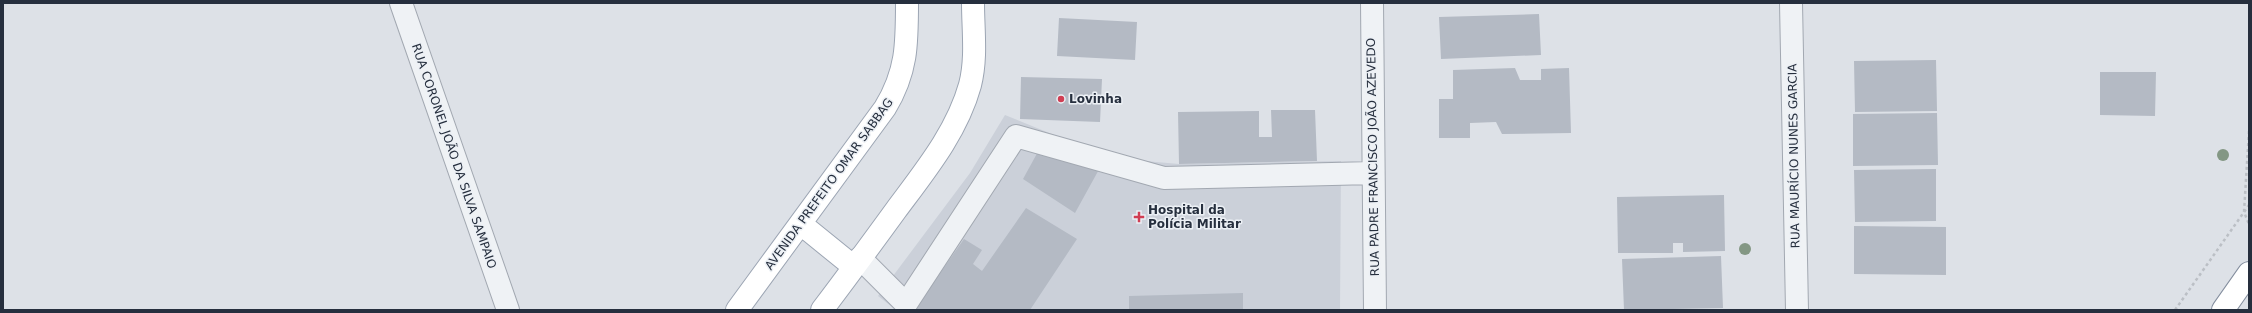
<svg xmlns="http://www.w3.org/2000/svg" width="2252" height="313" font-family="'DejaVu Sans',sans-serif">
<rect width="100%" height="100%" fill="#dde1e7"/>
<path fill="#cbd0d9" d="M1005 115 1111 158 1179 164 1341 161 1340 310H896L878 296 970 173Z"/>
<path fill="#b4bac4" d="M1539 14 1541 55 1441 59 1439 17Z
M1059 18 1137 22 1135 60 1057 56Z
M1936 60 1937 111 1855 112 1854 61Z
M1515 68 1520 80H1541V69L1569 68 1571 133 1502 134 1496 122 1470 123V138H1439V99H1453V70Z
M2100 72H2156L2155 116 2100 115Z
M1021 77 1102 79 1100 122 1020 119Z
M1271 110H1315L1317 161 1179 164 1178 112 1259 111V137H1272Z
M1937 113 1938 165 1853 166V114Z
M1040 148 1102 164 1075 213 1023 179Z
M1936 169V221L1855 222 1854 170Z
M1724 195 1725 251 1683 252V243H1673V253H1618L1617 197Z
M1026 208 1077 239 1030 310H914L964 239 982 250 973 264 982 271Z
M1854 226 1946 227V275L1854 274Z
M1721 256 1723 308 1624 310 1622 259Z
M1243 293V310H1129V296Z"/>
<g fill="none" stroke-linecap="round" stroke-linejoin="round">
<g stroke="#a2a8b1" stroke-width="24">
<path id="minor" d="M401 3 508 310
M1372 3 1375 310
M1791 3 1797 310
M860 258 906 304 1016 136 1164 178 1373 173"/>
</g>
<g stroke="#9ca5b3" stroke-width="24">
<path id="major" d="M801 224 854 267
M737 310 885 108C907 72 907 44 907 3
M822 310C847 277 872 243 896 210 925 171 957 132 970 85 977 58 973 30 973 3"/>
</g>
<g stroke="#848e9e" stroke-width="24">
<path id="highway" d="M2223 310 2249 273"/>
</g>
<path stroke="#bbbfc5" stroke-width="2.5" stroke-dasharray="3 3" stroke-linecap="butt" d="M2249 131 2244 212 2249 224
M2175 310 2249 205"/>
<use href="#minor" stroke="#eff2f5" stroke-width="22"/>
<use href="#major" stroke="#fff" stroke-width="22"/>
<use href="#highway" stroke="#fff" stroke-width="22"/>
</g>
<g fill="#839784">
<circle cx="2223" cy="155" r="6"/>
<circle cx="1745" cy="249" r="6"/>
</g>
<g fill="#d03e53" stroke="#ecf0f5" stroke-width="1.5">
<circle cx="1061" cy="99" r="4"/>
<path d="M1137 211h4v4h4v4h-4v4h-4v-4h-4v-4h4z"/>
</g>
<g text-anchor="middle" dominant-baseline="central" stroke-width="3" stroke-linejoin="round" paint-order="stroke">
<g font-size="12" font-weight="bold" fill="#262f3e" stroke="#ecf0f5" text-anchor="start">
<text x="1069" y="99">Lovinha</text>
<text x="1148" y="210">Hospital da<tspan x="1148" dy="14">Polícia Militar</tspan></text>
</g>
<g font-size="12" fill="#262f3e" stroke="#ecf0f5">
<text transform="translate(454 156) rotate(71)">RUA CORONEL JOÃO DA SILVA SAMPAIO</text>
<text transform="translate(1794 156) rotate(-91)">RUA MAURÍCIO NUNES GARCIA</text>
<text transform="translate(1373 157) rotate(-91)">RUA PADRE FRANCISCO JOÃO AZEVEDO</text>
<text transform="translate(829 184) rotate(-54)">AVENIDA PREFEITO OMAR SABBAG</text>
</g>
</g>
<rect width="2252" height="313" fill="none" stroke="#262f3e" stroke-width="8"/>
</svg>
